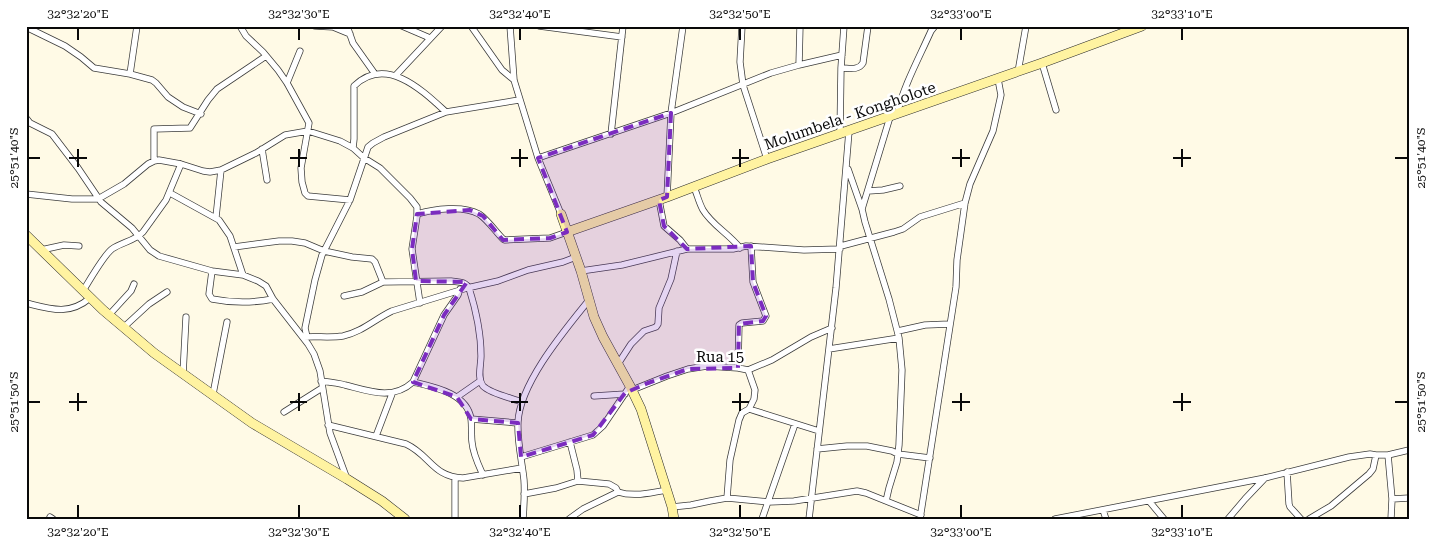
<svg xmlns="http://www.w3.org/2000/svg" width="1435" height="545" font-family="'Roboto Serif',serif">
<rect width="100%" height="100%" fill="#fffae6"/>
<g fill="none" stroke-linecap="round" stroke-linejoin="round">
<g stroke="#3c3c3c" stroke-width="7">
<path id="street" d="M240 26 246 36 263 52 278 70 287 83 309 123 301 168 302 182 305 193 308 196 350 200
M315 26 333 27 350 34
M347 26 353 43 375 74
M402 26 430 38
M471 26 502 70 514 80
M510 26 514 80 538 158 561 214
M539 26 622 37
M742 26 740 62 743 85 767 159
M26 27 65 46 81 57 94 68 130 74 152 80 156 83 168 97 183 107 201 114
M1042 63 1056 110
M799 65 800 26
M841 68C849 68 858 71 863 63L868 26
M1018 72 1026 26
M130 74 137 26
M396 75 442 26
M287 83 300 51
M897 114C904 85 919 58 931 31L935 26
M26 118 30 123 52 134 78 168 101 202 132 228 150 250 159 256 212 271 243 275 258 281 266 286 273 299 308 344 314 354 320 371 330 433 347 479
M611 134 623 26
M840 134 841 68 844 26
M353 148 354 139V86C386 55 422 90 446 112
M262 149 267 180
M538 158 671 113 771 73 799 65 842 55
M154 161V129L190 128 208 100 217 89 266 56
M848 169 862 209 865 222 889 299 899 338 902 370 899 445 897 462 889 488 886 501
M694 187C697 194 699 203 703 210 712 225 729 234 740 248
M868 191 883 190 900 186
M170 193 219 220 230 236 243 275
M26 194 72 199H98L124 184 148 164 154 161 159 160 181 164 203 171 210 172 221 170 256 153 285 135 308 131 340 141 353 148 364 158 380 168 410 198 417 207V216L412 249 420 303
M667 197 671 113 683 26
M659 200 664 226 680 240 687 249
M862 209 890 117
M417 214C434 209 463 205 479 214 488 220 495 231 503 239L505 240 550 238 567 232
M216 217 221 170
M841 246 894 232 903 229 920 217 965 203
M234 247 279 241H292L305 243 324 251 352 257 372 259 375 262 383 282
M41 250 64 245 79 246
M212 271 209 294 212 299C232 303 253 303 273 299
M581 271 622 265 687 249H733L746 246 804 250 840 249
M83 291C89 281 104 255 112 249 122 242 135 241 143 232L166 200 181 164
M344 296 362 292 383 282 451 281C458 282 465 281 469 288 476 310 481 332 481 356 481 365 477 378 483 386 491 394 512 398 522 402
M26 303C50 309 69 316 90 298
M109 315 131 291 134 284
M124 327 149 304 167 292
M898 331 925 325 950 324
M304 337C317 336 330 338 343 336 362 332 375 319 392 311L467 288 498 281 528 270 563 262 576 257
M307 337 305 328 315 280 322 255 350 200 368 147 373 143 384 137 446 112 519 100
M829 349 899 338
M618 364 631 344 644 331 656 327 658 324 659 308 671 279 677 251
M738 368 739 325 742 323 763 321 766 316 753 282 751 246
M183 374 186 317
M321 381C329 382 338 383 345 385 369 391 392 401 413 382L444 315 458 295 460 289
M413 382C434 387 467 393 471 419 472 426 471 434 472 442 473 454 478 464 483 475
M632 390 667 376 688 369 707 366 738 368 748 370 772 360 811 337 832 328
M213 394 227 322
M594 396 625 394
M457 397 480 381
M749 409 819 431
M284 412 322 388
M471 419 518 423
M328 425 406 444C430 455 433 477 463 478L522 468
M376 436 392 394
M570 442 577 470 578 481
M817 449 847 446H867L892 451 898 454 930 458
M1388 455 1392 499 1391 519
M521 457 593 435 603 426 630 386
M1287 472 1289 504 1290 507 1301 519
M524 494 556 488 578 481 609 484 616 488 618 492
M727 498 730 460 739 420 742 413 749 409 754 399 755 390 748 370
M1392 499 1409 498
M1149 501 1164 519
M672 507 691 505 710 501 727 498 769 502 794 501 857 491 866 493 921 515
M1103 510 1106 519
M50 517 53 519
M455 519V478
M523 519C524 506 525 493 524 480 522 461 517 442 518 422 520 383 564 331 589 300
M569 519 583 509 618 492C633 497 651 493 667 490
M762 519 795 424
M809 519 836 288 849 131
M920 519 956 287 957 260 965 203 970 184 993 131 1001 95 998 79
M1055 519 1265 478 1349 457 1370 454 1376 455H1388L1409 450
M1228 519 1245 499 1265 478
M1309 519 1331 506 1369 474 1373 469 1376 455"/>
</g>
<g stroke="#2b2b2b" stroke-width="10">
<path id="secondary" d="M561 214 581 271 594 317 603 337 630 386 641 409 672 507 674 519
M567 232 667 197 767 159 1042 63 1142 26
M26 235 103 310 154 353 252 423 347 479 382 501 405 519"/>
</g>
<use href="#street" stroke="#fff" stroke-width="5.5"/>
<use href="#secondary" stroke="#fff3a1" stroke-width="9"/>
</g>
<path fill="#7b2cbf" fill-opacity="0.2" stroke="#7b2cbf" stroke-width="4" stroke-dasharray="10 6" stroke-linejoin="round" d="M671 113 667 197 659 200 664 226 687 249 751 246 753 282 766 316 763 321 739 324 738 368 688 369 648 383 625 393 593 435 521 457 518 423 471 419 457 397 413 382 444 315 467 282 416 281 412 249 417 214 470 210 483 216 503 240 550 238 567 232 538 158Z"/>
<path fill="none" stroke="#090909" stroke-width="2" d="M78 28V40M299 28V40M520 28V40M740 28V40M961 28V40M1182 28V40M78 149V167M299 149V167M520 149V167M740 149V167M961 149V167M1182 149V167M28 158H40M69 158H87M290 158H307M511 158H528M732 158H749M952 158H970M1173 158H1191M1395 158H1408M78 393V411M299 393V411M520 393V411M740 393V411M961 393V411M1182 393V411M28 402H40M69 402H87M290 402H307M511 402H528M732 402H749M952 402H970M1173 402H1191M1395 402H1408M78 505V518M299 505V518M520 505V518M740 505V518M961 505V518M1182 505V518"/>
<g text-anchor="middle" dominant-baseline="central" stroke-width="5" stroke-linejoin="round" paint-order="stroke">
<g font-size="15" fill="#090909" stroke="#fff">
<text transform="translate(850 116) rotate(-19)">Molumbela - Kongholote</text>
<text x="720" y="357">Rua 15</text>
</g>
</g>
<rect width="1435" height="545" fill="none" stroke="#ffffff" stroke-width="55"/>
<rect x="28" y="28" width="1380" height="490" fill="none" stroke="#090909" stroke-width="2"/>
<g font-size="12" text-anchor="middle" fill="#090909">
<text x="78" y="18">32°32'20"E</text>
<text x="299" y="18">32°32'30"E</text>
<text x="520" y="18">32°32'40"E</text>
<text x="740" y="18">32°32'50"E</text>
<text x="961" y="18">32°33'00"E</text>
<text x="1182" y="18">32°33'10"E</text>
<text transform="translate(14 158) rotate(-90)" y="4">25°51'40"S</text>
<text transform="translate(1421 158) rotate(-90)" y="4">25°51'40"S</text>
<text transform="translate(14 402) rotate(-90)" y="4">25°51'50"S</text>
<text transform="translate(1421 402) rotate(-90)" y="4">25°51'50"S</text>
<text x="78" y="536">32°32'20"E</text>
<text x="299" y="536">32°32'30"E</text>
<text x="520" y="536">32°32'40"E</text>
<text x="740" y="536">32°32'50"E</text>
<text x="961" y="536">32°33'00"E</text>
<text x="1182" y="536">32°33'10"E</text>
</g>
</svg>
